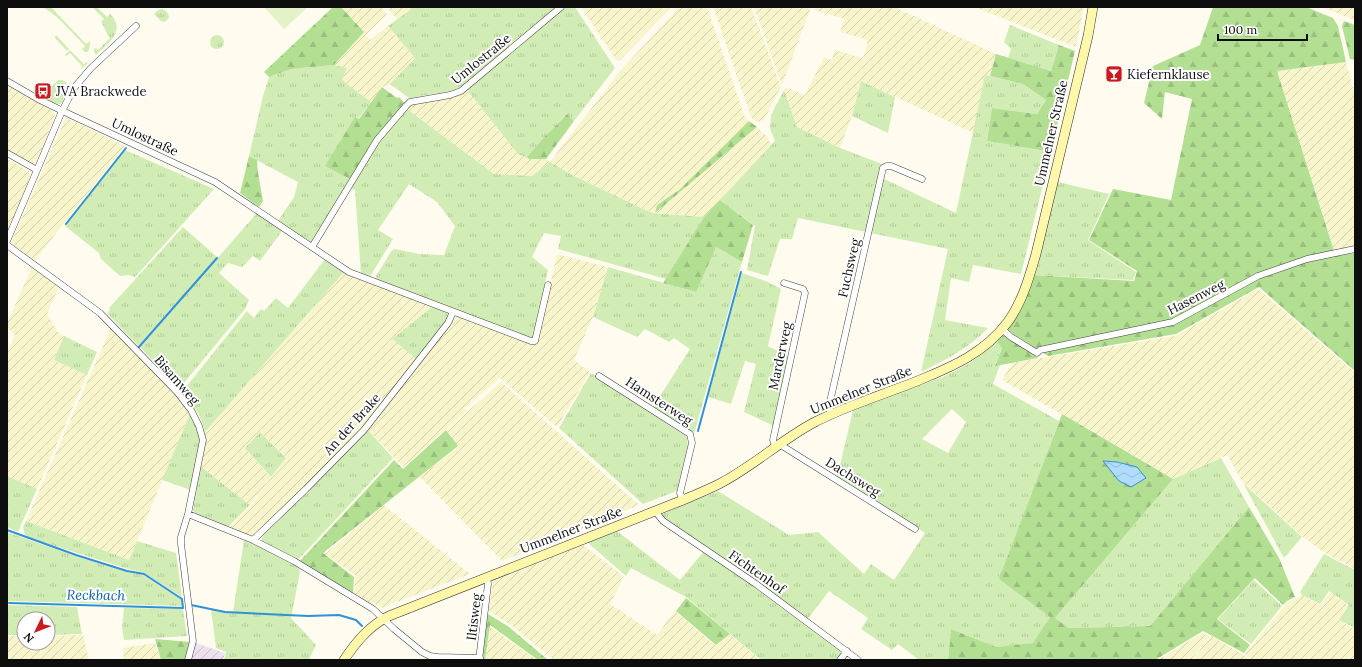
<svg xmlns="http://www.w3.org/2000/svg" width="1362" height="667" font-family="Lora,serif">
<defs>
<pattern id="industrial-furrows" width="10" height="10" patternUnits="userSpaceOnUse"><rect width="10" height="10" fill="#ece1ed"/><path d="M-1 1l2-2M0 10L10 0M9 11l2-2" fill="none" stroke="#c9c0ca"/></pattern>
<pattern id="farmland-furrows" width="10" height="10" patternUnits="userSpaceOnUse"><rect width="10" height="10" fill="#f8f5cc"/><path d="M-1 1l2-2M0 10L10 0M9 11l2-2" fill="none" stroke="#d3d1ae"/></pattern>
<pattern id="grass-tufts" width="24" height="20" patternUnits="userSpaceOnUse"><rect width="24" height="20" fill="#d1edb5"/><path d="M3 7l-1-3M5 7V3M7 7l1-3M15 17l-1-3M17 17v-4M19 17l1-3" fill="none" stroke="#b2ca9a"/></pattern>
<pattern id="forest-firs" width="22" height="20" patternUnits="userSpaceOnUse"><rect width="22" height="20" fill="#b3df93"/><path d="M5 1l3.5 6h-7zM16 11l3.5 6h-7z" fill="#99be7e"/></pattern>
<pattern id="water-waves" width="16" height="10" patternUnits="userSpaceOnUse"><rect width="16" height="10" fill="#afddfb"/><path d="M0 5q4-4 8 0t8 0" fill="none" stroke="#95bcd6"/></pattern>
</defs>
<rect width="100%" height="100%" fill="#fffcef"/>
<path fill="url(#industrial-furrows)" d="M193 642 225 653 223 660H188Z"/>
<path fill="url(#farmland-furrows)" d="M341 7H381L387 14 366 35 370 40 388 26 415 58 390 84 382 87 371 102 342 80 347 68 334 65 363 32Z
M387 7H414L397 19Z
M581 7H672L619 61 616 60Z
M680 7H707L744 115 749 121 679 190 657 205 655 213 757 127 766 136 772 145 704 217 652 213 574 176 550 162 532 176 494 174 407 109 412 104 462 94 467 90 518 154 529 159H546L550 162 621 70Z
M713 7H751L781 87 764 120 756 122 751 117Z
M754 7H811L782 85Z
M815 7H894L996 54 990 76 985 75 974 133 861 81 852 116 840 148 797 127 784 90 785 87 805 95 824 57 832 60 835 50 863 58 868 40 840 32 844 19 814 10Z
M974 7H1084L1076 47Z
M1322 7H1355V20L1347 17Z
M1346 62 1355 96V247L1334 251 1277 71Z
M7 85 53 111 55 116 36 163 31 164 7 150Z
M67 118 125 146 35 260 11 243 65 119Z
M7 159 29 171 30 177 7 234Z
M557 254 608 267 593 317 574 360 590 372 557 427 500 378 464 409 468 410 403 467 365 426 374 415 358 400 373 415 305 488 252 537 229 528 251 506 286 457 260 432 245 447 271 478 250 505 200 466 205 441V432L344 272 432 307 392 339 417 360 406 375 409 377 457 316 537 345Z
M32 267 59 286 47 314 58 332 64 336 54 360 87 375 37 489 7 476V456L8 453 7 451V352L15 335 7 327V323Z
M1258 289 1355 373V569L1325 553 1302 536 1242 481 1227 455 1173 479 1002 380 1012 363 1175 336Z
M111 328 176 395 190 414 129 560 26 521Z
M501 382 639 505 502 561 420 477 458 447 447 430Z
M384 505 470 574 381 608 372 602 367 603 354 595 355 575 325 554Z
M583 545 621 574 622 581 610 604 657 635 675 611 716 646 730 634 760 660H554L511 625 489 611 493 581Z
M1330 592 1348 605 1339 620 1355 629V660H1253L1245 654 1287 603 1302 595 1320 605Z
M490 627 537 660H485Z
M1202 633 1210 636 1191 660H1158Z
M83 635 89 660H7V636H24V643H48V636Z
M1211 636 1242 654 1251 660H1192Z
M155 643 161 660H124L123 648Z"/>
<path fill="url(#grass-tufts)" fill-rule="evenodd" d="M43 7H51L86 44 90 41V45L88 52H85L82 49 85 46 57 17Z
M92 7H97L107 17 110 14C127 31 108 43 96 55L94 52V49L96 48 98 50 110 38C106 34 105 27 101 22L104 19Z
M414 7H557L463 85C450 93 439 93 425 95 420 96 415 98 409 98L390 84 415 58 388 26Z
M565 7H575L615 68 574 121 566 114 545 136 527 157 529 159 518 154 467 90Z
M162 9C166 10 169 13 169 18L165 22 161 21 154 14 158 10Z
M1010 25 1059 45 1051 71 1008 58 1011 49 1004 42Z
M210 42a7 7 0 1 1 14 0a7 7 0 1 1-14 0Z
M56 35 69 49 67 51 55 38Z
M70 50 84 64 87 62 88 63 80 70 82 66 70 53 66 56 65 55Z
M334 65 347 68 342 80 371 102 358 119 356 117 326 166 350 179 312 243 278 221 294 197 298 182 249 156 263 96 269 77 291 69Z
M985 75 1023 84 1046 100 1037 114 992 108 987 141 1051 152 1021 274 973 265 969 282 951 278 945 320 988 328C968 349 947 359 921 372L948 249 798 218 792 239H780L768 276 747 270 755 226 720 200 775 141 770 129 771 115 784 90 797 127 840 148 882 164 878 176 956 213Z
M58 80C64 79 69 84 69 90L61 104H57L49 101 47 97V92Z
M861 81 895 97 888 133 852 116Z
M407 109 494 174 532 176 550 162 574 176 652 213 704 217 666 279 558 249 561 236 544 233 532 257 548 270 533 339 376 280V276L392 250 395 249 419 254 444 255 455 226 437 202 409 184 378 230 393 239 371 275 367 277 361 274 355 190 350 188 381 139Z
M125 150 214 189 135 277 129 275 120 276 101 259 99 253 65 226Z
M1058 182 1109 194 1088 240 1136 272 1133 280 1034 275Z
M256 214 282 231 260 261 253 256 242 267 228 263 219 273 249 300 245 309 179 389 140 347Z
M183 227 217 257 138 346 107 313 110 310 109 308Z
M716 247 742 262 694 434 655 410V404L690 349 674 338 669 342 645 329 637 337 593 317 608 267 695 292Z
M325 259 344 272 205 432C202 416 192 404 182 392L247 311 254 318 261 309 264 311 276 298 288 308Z
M742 273 768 282 781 289 768 346 789 357 774 426 744 412 756 364 745 361 731 404 708 397Z
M432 307 448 313 446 323 417 360 392 339Z
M64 336 97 352 87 375 54 360Z
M997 342 1002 347 995 365H1000L993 384 1059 421 1000 579 1050 617 1034 643 996 647 951 629 948 660H919L898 644 892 650 861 629 868 618 829 591 807 620 664 519 662 514 718 491 789 535 818 532 864 574 871 564 894 580 925 533 837 478 853 410 945 376 970 363ZM952 409 966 422 948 453 922 439Z
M591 373 687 437 688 448 677 491 643 504 559 428Z
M190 414 198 428 200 441 191 490 162 480Z
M368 430 393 458 297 561 300 572 291 618 316 645 310 657V660H224L226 652 216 648 211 609 233 612 244 540 258 546 263 536Z
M260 432 286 458 271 477 245 448Z
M1221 458 1249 507 1150 626 1069 628 1055 618 1173 479Z
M200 466 250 505 228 527 197 516 193 510Z
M7 476 37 489 18 532 7 527Z
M1243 483 1302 537 1284 558Z
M26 521 129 560 137 541 176 553 182 597 144 573 128 569 30 538 25 535 23 527Z
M617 531 680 580 704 551 755 585 841 649 842 654 838 660H761L686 597 631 568 626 576 587 542Z
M7 532 75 556 127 572 143 575 182 600 183 606 7 601Z
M1324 554 1355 570V628L1339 620 1349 605 1329 591 1320 604 1302 595 1300 592Z
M1254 580 1282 606 1251 644 1218 619Z
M7 605 77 607 82 634 48 635V619H24V635H7Z
M124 608 183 609 187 636 124 640 122 628Z"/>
<path fill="url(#forest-firs)" d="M333 7H341L364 32 334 65 291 69 269 77 264 72Z
M1213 7H1306L1333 18 1338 26 1346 62 1277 71 1334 251 1336 256 1355 253V371L1259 287 1176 334 1048 356 1007 330 1017 315 1033 275 1134 281 1137 271 1089 240 1113 189 1171 200 1192 99 1165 92 1162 119 1144 103 1153 66 1200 45Z
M1344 21 1355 25V60L1350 59 1342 26Z
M1059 45 1075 51 1051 152 987 141 992 108 1037 114 1046 100 1023 84 990 76 996 54 1051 71Z
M382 87 397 98 399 97 405 103 350 179 325 166 355 117 359 119Z
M567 114 574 121 546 159H529L527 157 545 136Z
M749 121 757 127 655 213 657 205 679 190Z
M249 156 257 160 258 173 263 201 259 207 240 193Z
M720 200 753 225 742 262 716 247 696 292 663 283 704 217Z
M1003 335 1038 358 995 366 1002 348 997 342Z
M1062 414 1173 479 1055 618 1069 628 1150 626 1249 507 1279 558 1295 597 1287 601 1283 605 1255 578 1217 619 1250 645 1244 653 1203 631 1155 660H948L951 629 996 647 1033 643 1050 617 999 579Z
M446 430 458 446 323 553 354 577 353 595 299 562 394 460 403 469Z
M686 598 730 634 716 645 676 611Z
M488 614 509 627 548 660H538L490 625 485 660H481Z
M155 639 191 642 186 660H161Z"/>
<path fill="#e3f3c7" d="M264 7H308L284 29Z"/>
<path fill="url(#water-waves)" stroke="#3091d8" d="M1103 461 1117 462 1137 467 1146 478 1131 487 1119 481Z"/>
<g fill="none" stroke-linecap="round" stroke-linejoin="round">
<path stroke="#3091d8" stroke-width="2" d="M66 224 126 148
M138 348 217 258
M698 431 741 272
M7 530 76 555 127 571 144 574 182 599 183 608 9 603
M191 605 225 612 308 616 339 615 356 620 362 626"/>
<g stroke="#414141" stroke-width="7">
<path id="street" d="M7 81 38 99 71 115 215 182 349 272 531 341H535L548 285
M7 153 37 170
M7 241 62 111 74 88 91 68 136 26
M7 245 100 313 178 393 191 410 199 426 203 440 188 514 181 537V544L193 641 188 660
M312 247 377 140 406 106 410 102 450 95 461 91 561 7
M1002 329 1011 337 1037 353 1040 350 1173 322 1258 276 1307 259 1355 249
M599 376 690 434 692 443 680 493 683 500
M831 414 829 406 883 168 887 166H891L922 179
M781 443 784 447 915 529
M775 447 773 440 805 293 803 289 784 283
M655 511 663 521 756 584 858 660
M188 514 253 540 294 561 373 609 394 629 422 652 430 656 438 657 480 658
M253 540 306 489 364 430 448 323 453 312
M479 660 488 584 487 577
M840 660 847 651"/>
</g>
<g stroke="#303030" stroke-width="10">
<path id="secondary" d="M344 660C356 642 369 626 389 616L683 500C695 495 707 490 719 484 752 467 780 441 813 423 847 405 886 394 922 379 954 366 985 352 1007 323 1022 303 1029 278 1036 254L1088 36 1093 7"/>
</g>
<use href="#street" stroke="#fff" stroke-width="6"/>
<use href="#secondary" stroke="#fff7aa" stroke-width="9"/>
</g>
<defs>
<g id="bar-square" transform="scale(0.9)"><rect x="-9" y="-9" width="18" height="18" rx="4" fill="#c91a1f" stroke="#fff"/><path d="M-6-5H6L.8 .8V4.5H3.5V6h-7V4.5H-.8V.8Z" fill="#fff"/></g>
<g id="bus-square" transform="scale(0.9)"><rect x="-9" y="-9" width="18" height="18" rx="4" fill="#c91a1f" stroke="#fff"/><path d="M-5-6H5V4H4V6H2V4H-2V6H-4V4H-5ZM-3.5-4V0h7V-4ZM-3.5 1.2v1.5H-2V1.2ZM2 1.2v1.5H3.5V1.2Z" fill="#fff"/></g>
</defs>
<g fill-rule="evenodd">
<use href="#bar-square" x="1114" y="74"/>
<use href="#bus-square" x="43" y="91"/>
</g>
<g text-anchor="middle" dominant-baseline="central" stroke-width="4" stroke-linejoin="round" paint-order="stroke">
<g font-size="13" fill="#0e0e0e" stroke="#fff">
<text transform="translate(481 59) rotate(-39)">Umlostraße</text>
<text transform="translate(1051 133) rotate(-77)">Ummelner Straße</text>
<text transform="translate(145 137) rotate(25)">Umlostraße</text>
<text transform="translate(849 268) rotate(-77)">Fuchsweg</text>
<text transform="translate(1196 297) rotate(-27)">Hasenweg</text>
<text transform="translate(780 356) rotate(-78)">Marderweg</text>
<text transform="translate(177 380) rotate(49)">Bisamweg</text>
<text transform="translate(861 390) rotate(-22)">Ummelner Straße</text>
<text transform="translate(659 401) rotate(33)">Hamsterweg</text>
<text transform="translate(352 424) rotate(-48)">An der Brake</text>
<text transform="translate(853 477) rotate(32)">Dachsweg</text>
<text transform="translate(571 530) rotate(-21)">Ummelner Straße</text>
<text transform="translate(757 572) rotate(35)">Fichtenhof</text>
<text transform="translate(474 617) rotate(-83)">Iltisweg</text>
</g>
<g font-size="13" fill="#0e0e0e" stroke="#fff" text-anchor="start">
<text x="1127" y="74">Kiefernklause</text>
<text x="56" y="91">JVA Brackwede</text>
</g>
<g font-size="14" font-style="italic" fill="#0d62aa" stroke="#fff">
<text transform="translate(96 595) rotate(1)">Reckbach</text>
</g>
</g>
<rect width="1362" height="667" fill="none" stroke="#0e0e0e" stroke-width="16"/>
<g transform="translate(36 631) rotate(227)"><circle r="19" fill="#ffffff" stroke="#9f9f9f"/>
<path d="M0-3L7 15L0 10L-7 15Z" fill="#c91a1f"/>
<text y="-6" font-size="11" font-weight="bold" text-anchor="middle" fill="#0e0e0e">N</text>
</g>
<path d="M1218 34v6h89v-6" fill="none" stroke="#0e0e0e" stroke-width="2"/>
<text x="1224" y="34" font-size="12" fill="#0e0e0e" stroke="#ffffff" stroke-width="3" paint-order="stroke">100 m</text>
</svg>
